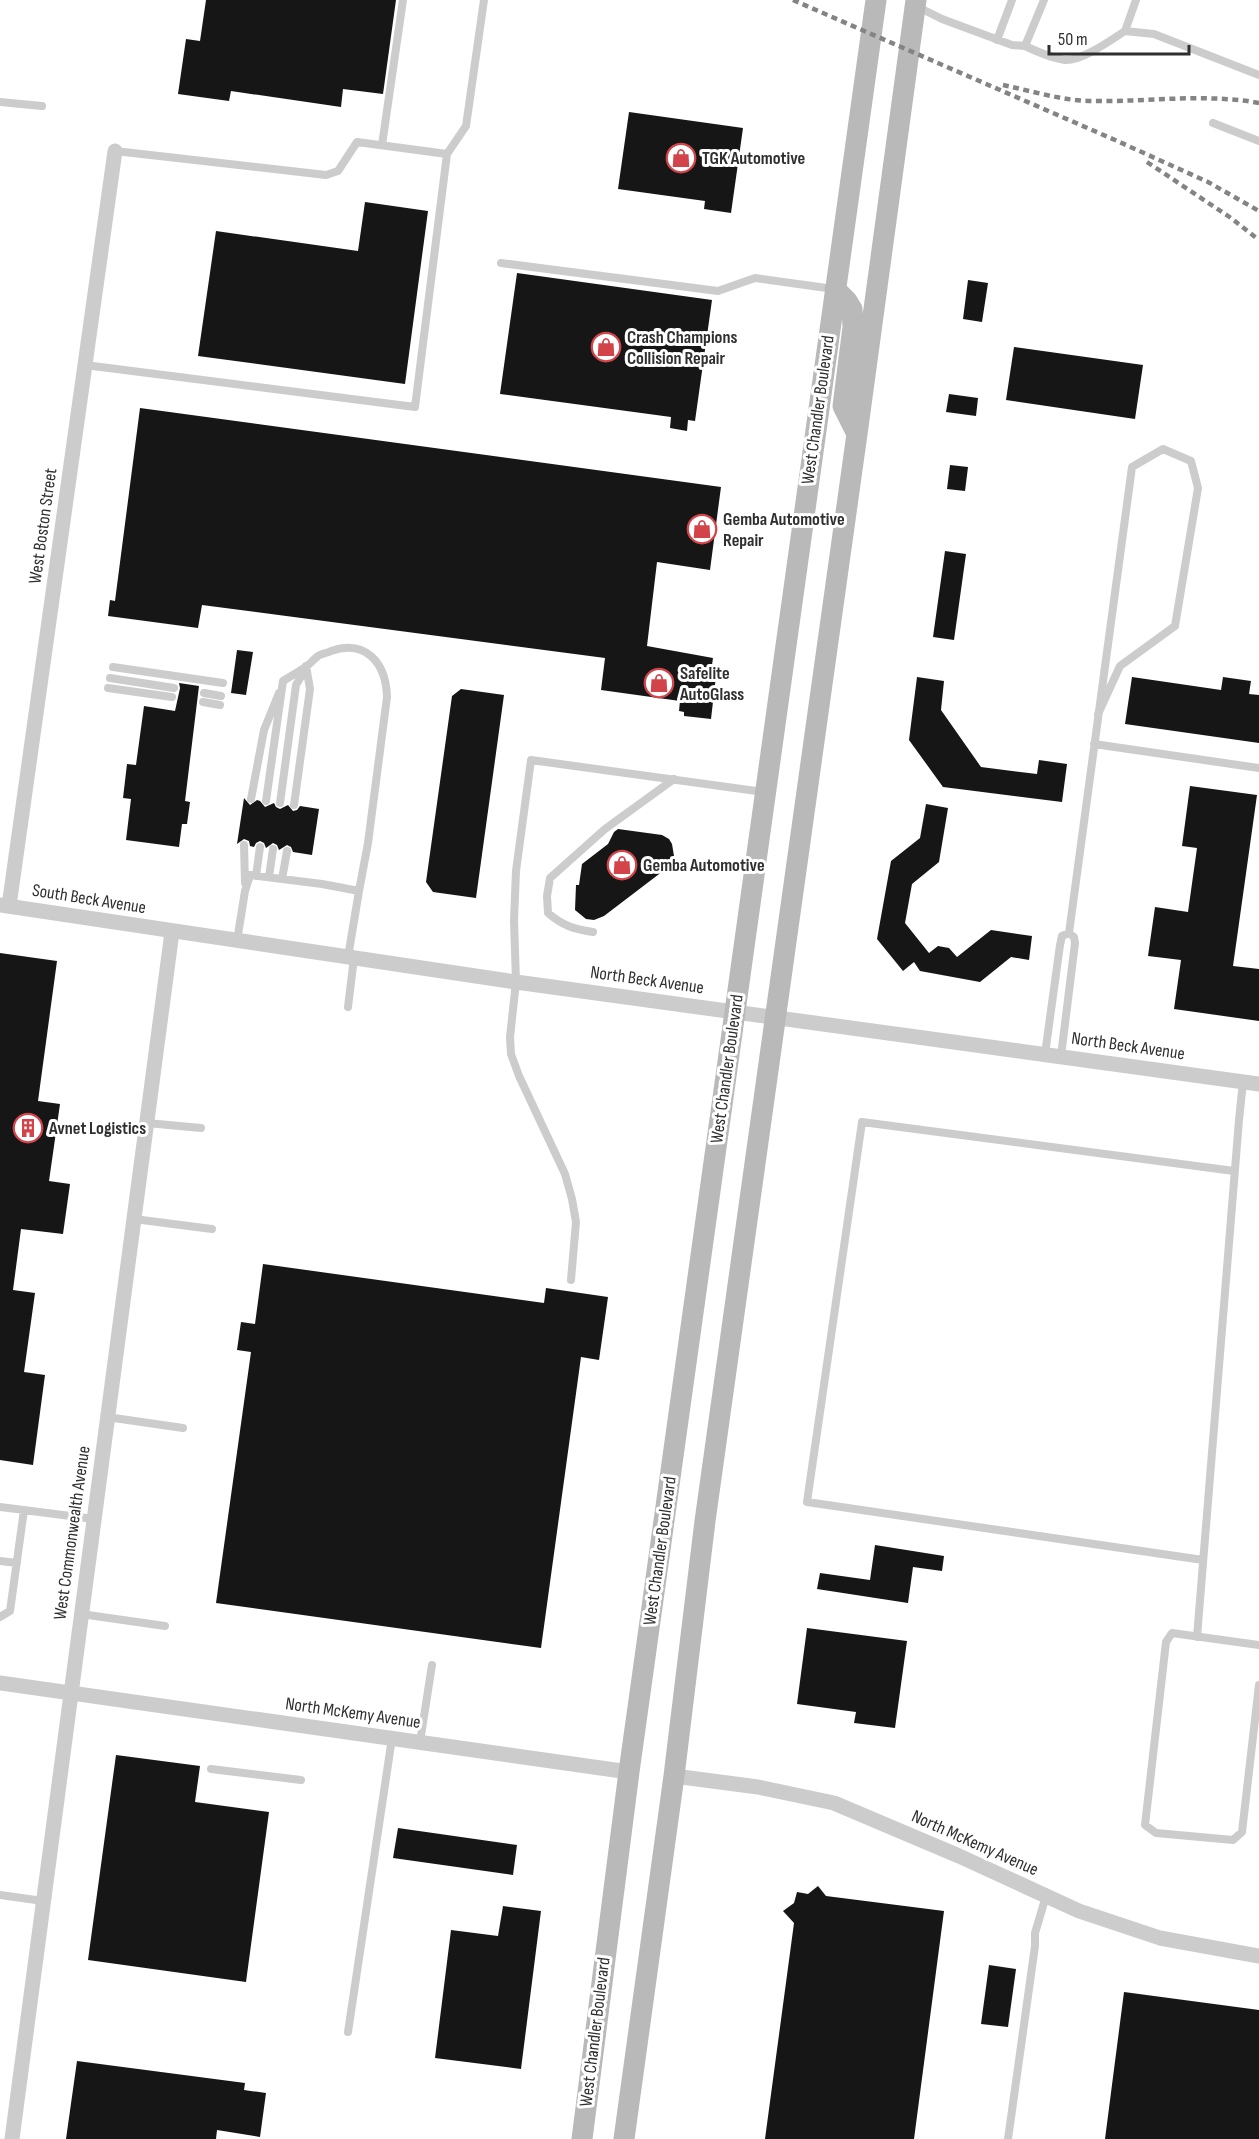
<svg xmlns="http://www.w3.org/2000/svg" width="1259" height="2139" font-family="'Sofia Sans Condensed',sans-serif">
<rect width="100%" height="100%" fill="#fff"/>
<path fill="#161616" d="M206 0H396L383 94 343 89 341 107 231 91 229 101 178 94 186 39 200 41Z
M629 112 743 128 731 213 704 209 705 201 618 189Z
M365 202 428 211 405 384 198 356 216 231 358 251Z
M517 273 712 300 695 421 688 420 687 431 670 428 671 417 500 394Z
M968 280 988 283 982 322 963 319Z
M1014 347 1143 365 1135 419 1006 400Z
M949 394 978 398 976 416 946 412Z
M140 408 721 487 710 570 657 562 647 646 713 658 711 672H714L713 676H716L711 719 684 716V712L679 711 680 701 601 690 605 658 202 605 198 628 108 616 110 600 115 601Z
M950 465 968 467 965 491 947 489Z
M945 551 966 554 954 640 933 637Z
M237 650 253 652 246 695 231 693Z
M917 677 944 681 941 710 981 767 1037 774 1039 760 1067 764 1062 802 943 787 909 740Z
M1132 677 1221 690 1223 677 1251 681 1249 694 1259 695V743L1125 724Z
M179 683 199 686 185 801 190 802 187 824H182L179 847 126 840 131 799 123 798 127 764 136 765 144 706 175 711 180 688Z
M461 689 504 695 476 898 433 892 426 882 452 696Z
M1190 786 1257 795 1233 966 1259 969V1021L1174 1009 1181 960 1148 956 1155 907 1188 912 1197 848 1182 846Z
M244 798 250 805 257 800 260 801 265 807 274 803 276 807 280 809 288 805 293 811 297 810 300 806 319 809 312 855 293 852 291 847 287 845 279 850 277 845 273 843 266 848 264 843 260 841 256 843 254 847 250 846 249 841 244 839 237 844Z
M926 804 948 808 939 862 912 884 905 923 929 953 938 946 949 948 957 957 991 930 1032 936 1029 960 1011 957 980 982 920 971 914 962 903 971 877 939 891 861 920 838Z
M618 829 662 835 669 839 672 844 674 856 667 868 604 916 594 920 586 919 575 910 576 885H579L582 864 608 844 614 832Z
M0 953 57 961 38 1101 60 1104 49 1181 70 1184 63 1234 21 1229 13 1290 35 1293 24 1372 45 1375 33 1465 0 1460Z
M263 1264 544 1303 546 1288 608 1297 599 1360 581 1357 541 1648 216 1603 251 1352 237 1350 241 1322 255 1324Z
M875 1545 944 1556 942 1571 913 1567 908 1603 817 1589 820 1573 870 1580Z
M807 1628 907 1641 895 1728 854 1723 856 1712 797 1704Z
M116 1755 200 1766 195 1802 269 1812 246 1982 88 1960Z
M398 1828 517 1845 513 1875 393 1858Z
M818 1886 826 1896 944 1911 914 2139H765L794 1923 783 1911 794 1903 797 1892 808 1894Z
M503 1906 541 1911 521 2069 435 2058 451 1930 498 1936Z
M989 1965 1016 1969 1008 2027 981 2024Z
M1124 1992 1259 2010V2139H1105Z
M77 2061 245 2083 244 2090 266 2093 260 2137 217 2130 216 2139H66Z"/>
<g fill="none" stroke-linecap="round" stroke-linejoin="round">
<path stroke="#ccc" stroke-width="8" d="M916 6 942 19 1012 45 1025 46 1044 0
M1125 31 1154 34 1259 75
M997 40 1012 0
M1025 46C1038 52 1051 58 1065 60 1082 61 1111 40 1125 31L1136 0
M0 102 42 106
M1213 123 1259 141
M382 145 403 0
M447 154 466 126 484 0
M501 263 718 291 755 278 834 289
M85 365 415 407 447 154 357 142 338 171 326 175 115 151
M113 667 223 683
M110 678 174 688
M108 688 172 697
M204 693 221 696
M203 702 220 705
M1094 744 1259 768
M251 799 264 730 279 693
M266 801 283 681C291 676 300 671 307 666 311 663 314 659 318 656 321 654 327 653 331 651 366 639 386 663 387 697L368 843 359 891
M280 803 296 685 306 668
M294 805 310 689 306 666
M244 845 245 883
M256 876 260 847
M269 877 273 849
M282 879 287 851
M593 932C574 929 563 926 548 913L547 896 550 878 605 829 674 779
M1069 933C1090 778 1111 622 1132 467L1163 449 1191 461 1198 488 1175 626 1120 666 1098 714
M237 941 245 891 250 875 322 884 359 891 348 957
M348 1007 354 958
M1045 1054 1060 945 1062 936 1069 933 1074 937 1075 943 1061 1056
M147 1123 201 1128
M134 1219 212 1229
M571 1280 576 1222 572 1199 565 1174 519 1076 511 1054 510 1037 516 982 514 920 516 871 531 760 764 792
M107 1417 183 1428
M0 1507 94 1519
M1203 1560 807 1502 862 1122 1234 1171
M0 1561 17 1563
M81 1614 165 1626
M0 1617 10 1611 24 1510
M1197 1637 1239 1120 1243 1082
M1259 1645 1172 1633 1166 1642 1145 1825 1156 1833 1233 1840 1242 1832 1259 1685
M420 1742 432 1665
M211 1769 301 1780
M0 1895 43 1901
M348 2032 392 1738
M1008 2139 1035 1946V1933L1046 1896"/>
<path stroke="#ccc" stroke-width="15" d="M0 905 516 982 1259 1084
M9 906 115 151
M0 1683 629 1772
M674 1776 758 1787 834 1803 959 1856 1079 1911 1160 1938 1259 1956
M12 2139 172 932"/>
<path stroke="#b9b9b9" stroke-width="21" d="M835 289 847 301 852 309 853 327 843 406 857 434
M582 2139 629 1772 876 0
M624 2139 674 1776 705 1521 857 434 916 0"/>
<path stroke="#848484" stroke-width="4.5" stroke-dasharray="6 4.5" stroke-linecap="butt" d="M793 0 1115 140 1208 182 1259 211
M1003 85C1032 91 1063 101 1093 101 1149 102 1204 93 1259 103
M1147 162 1231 218 1259 240"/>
</g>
<defs>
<g id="shop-ring" transform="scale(1.5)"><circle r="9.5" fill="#fff" stroke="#d3444a" stroke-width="1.5"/><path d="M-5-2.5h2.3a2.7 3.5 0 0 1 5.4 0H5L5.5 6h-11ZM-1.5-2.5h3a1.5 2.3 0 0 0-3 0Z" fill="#d3444a"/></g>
<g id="building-ring" transform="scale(1.5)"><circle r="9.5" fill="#fff" stroke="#d3444a" stroke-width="1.5"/><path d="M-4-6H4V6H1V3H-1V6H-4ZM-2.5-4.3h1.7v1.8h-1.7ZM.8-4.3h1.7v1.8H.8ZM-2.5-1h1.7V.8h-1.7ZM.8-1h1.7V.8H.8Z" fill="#d3444a"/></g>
</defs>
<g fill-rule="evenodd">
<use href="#shop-ring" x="681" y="158"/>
<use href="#shop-ring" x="606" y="347"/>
<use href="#shop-ring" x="702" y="529"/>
<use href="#shop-ring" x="659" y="683"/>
<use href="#shop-ring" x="622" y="865"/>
<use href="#building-ring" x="28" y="1128"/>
</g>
<g text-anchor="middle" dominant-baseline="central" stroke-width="6" stroke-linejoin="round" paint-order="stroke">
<g font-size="18" font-weight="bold" fill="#2f2f2f" stroke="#fff" text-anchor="start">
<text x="702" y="158">TGK Automotive</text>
<text x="627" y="337">Crash Champions<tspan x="627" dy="21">Collision Repair</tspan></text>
<text x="723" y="519">Gemba Automotive<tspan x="723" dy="21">Repair</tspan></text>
<text x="680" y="673">Safelite<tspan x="680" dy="21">AutoGlass</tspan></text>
<text x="643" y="865">Gemba Automotive</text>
<text x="49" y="1128">Avnet Logistics</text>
</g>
<g font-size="18" fill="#2f2f2f" stroke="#fff">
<text transform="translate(818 410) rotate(-82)">West Chandler Boulevard</text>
<text transform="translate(43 526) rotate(-82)">West Boston Street</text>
<text transform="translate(89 899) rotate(9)">South Beck Avenue</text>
<text transform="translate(647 980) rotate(8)">North Beck Avenue</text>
<text transform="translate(1128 1046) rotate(8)">North Beck Avenue</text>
<text transform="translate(727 1069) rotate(-82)">West Chandler Boulevard</text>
<text transform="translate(72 1533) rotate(-82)">West Commonwealth Avenue</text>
<text transform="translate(660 1551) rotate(-82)">West Chandler Boulevard</text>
<text transform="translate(353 1713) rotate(8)">North McKemy Avenue</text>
<text transform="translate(975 1843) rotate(24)">North McKemy Avenue</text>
<text transform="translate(595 2032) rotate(-83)">West Chandler Boulevard</text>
</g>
</g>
<path d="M1049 45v9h140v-9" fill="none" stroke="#2f2f2f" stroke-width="3"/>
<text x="1058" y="45" font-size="18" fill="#2f2f2f" stroke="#ffffff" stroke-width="4.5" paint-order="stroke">50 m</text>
</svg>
